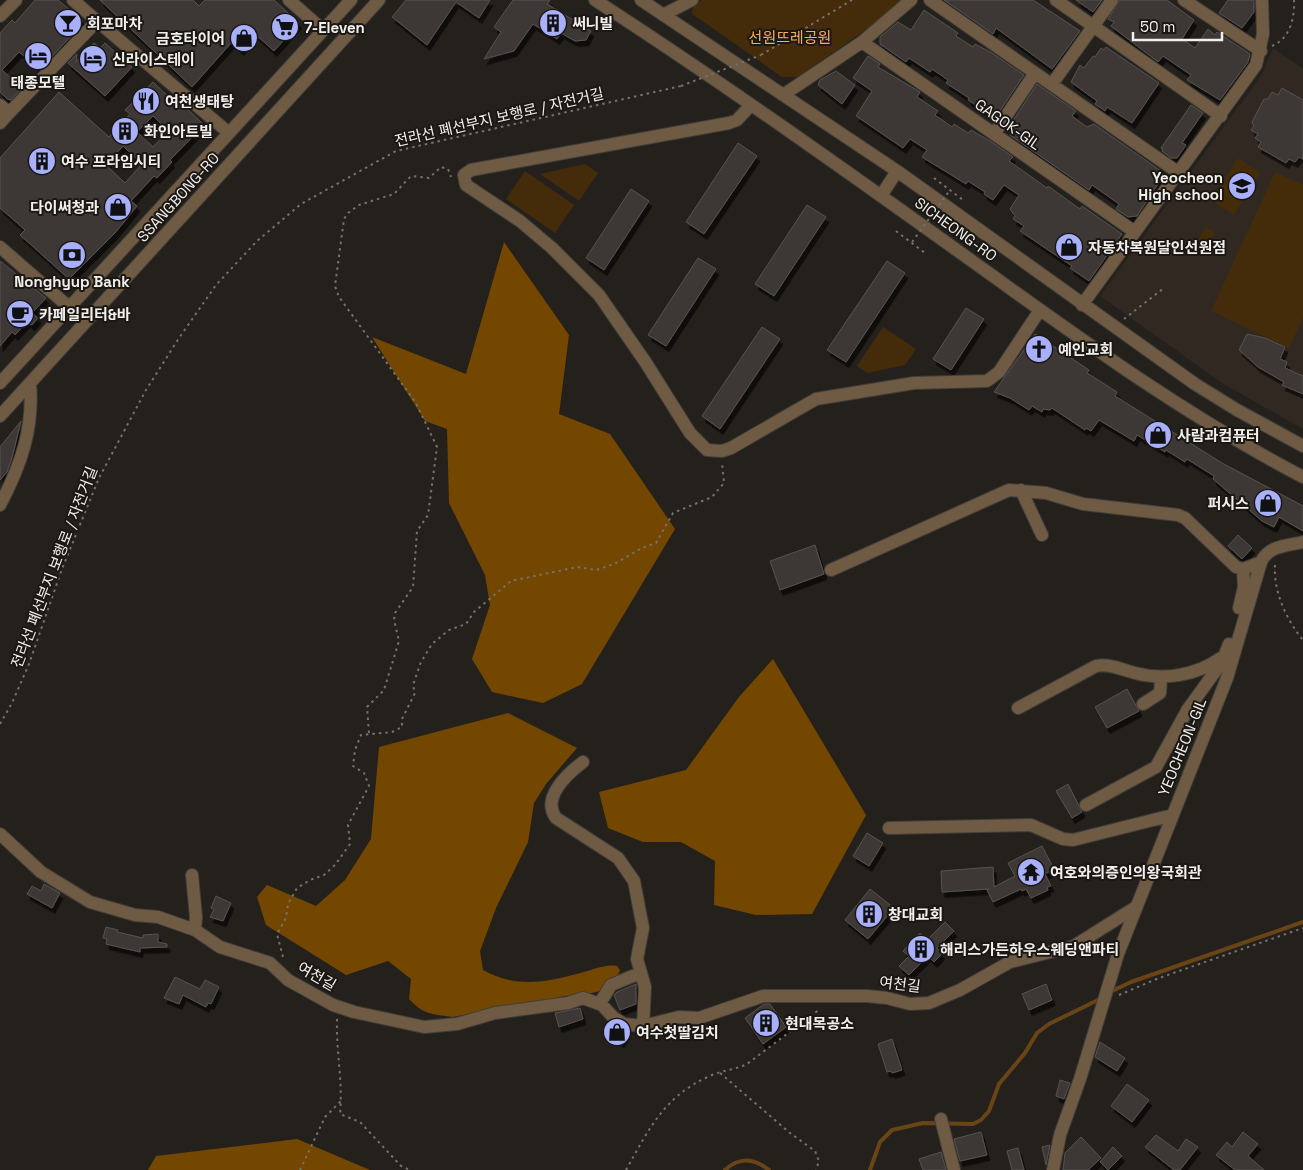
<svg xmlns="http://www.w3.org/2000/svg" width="1303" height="1170" font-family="'Space Grotesk','Noto Sans KR',sans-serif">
<defs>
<filter id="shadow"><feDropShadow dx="3" dy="5.5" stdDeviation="0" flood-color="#0009"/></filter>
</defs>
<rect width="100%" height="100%" fill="#24211d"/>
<path fill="#312921" d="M1273 48 1303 69V429L1222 383 1100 296 1261 76Z"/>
<path fill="#442b0a" d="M702 0H901L871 26 798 77H782L691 13 696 3Z
M1238 158 1260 173 1234 215 1211 200Z
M585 164 598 173 579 201 540 174Z
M525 171 574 205 555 233 506 199Z
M1275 172 1303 185V318L1289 348 1211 311Z
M1206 227 1215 233 1200 255 1192 249Z
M883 327 916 349 905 365 867 373 857 366Z"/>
<path fill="#744700" d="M504 242 569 335 559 414 610 434 675 529 582 684 543 703 492 692 472 659 490 605 485 575 449 503 447 429 425 421 372 337 466 374Z
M773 659 866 815 812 914 756 915 714 905 715 861 681 842H643L608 828 599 792 686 770 739 697Z
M508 713 577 748 546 784 534 803 528 842 496 908 480 951 483 970C517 989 548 982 584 972 595 969 606 964 617 966L620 970C612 991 595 994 576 994L453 1017C432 1014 424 1015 409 999L411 979 388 961 346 975 266 925 257 897 267 885 316 906 345 880 371 839 379 747Z
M297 1139 370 1170H148L156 1156Z"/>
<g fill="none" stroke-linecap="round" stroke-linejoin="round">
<path stroke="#684417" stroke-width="4" d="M1110 992 1131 982 1303 922
M725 1170C739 1157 754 1158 769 1170
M870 1170 880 1142 892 1130 923 1123 973 1124 981 1120 989 1111 999 1084 1025 1053 1037 1033 1049 1024 1100 999"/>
</g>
<path fill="#3d3936" stroke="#56524f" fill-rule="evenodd" filter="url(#shadow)" d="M35 0H58L82 20 81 26 40 69 19 52 2 70 22 88 11 100 7 99 0 92V33L12 20 15 23Z
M100 0H193L199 6 205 0H274L299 23 274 51 255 34 241 50 232 42 192 87Z
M406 0H490L479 18 456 2 427 45 392 17Z
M513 0H550L547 4 591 31 586 40 575 41 561 33 557 39 533 24 514 51 484 59 501 32 494 27Z
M944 0H1033L1080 31 1052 69 996 28 993 34Z
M1076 0H1102L1093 12Z
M1120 0H1167L1194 20 1182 39 1195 48 1208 29 1215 35 1217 32 1250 54 1248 62 1220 100 1187 80 1191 75 1163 56 1158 62 1111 26 1114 22 1108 19Z
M1228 0H1254V12L1242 28 1219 13Z
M924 10 958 33 956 36 973 47 975 44 992 53 1024 75 995 118 968 100 969 98 946 83 948 80 932 69 930 72 909 58 906 62 880 44V37L898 22 911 30Z
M94 43 100 48 105 43 132 67 105 96 68 63 77 54 76 62Z
M1106 47 1159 83 1132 123 1107 107 1105 111 1095 104 1097 101 1071 82 1080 65 1084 68 1093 56 1095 57 1101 48 1104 50Z
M868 56 880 64 878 67 920 92 917 97 938 111 935 115 952 127 954 124 968 133 971 130 992 142 1013 157 1009 161 1047 188 1048 186 1080 209 1082 206 1122 234 1089 281 1070 268 1072 266 1020 231 1024 226 1013 219 1015 216 1010 209 1019 195 1004 185 993 200 984 194 985 192 968 181 966 184 922 157 927 150 910 139 903 148 856 116 872 91 853 78Z
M836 71 855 85 842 104 818 85 820 80Z
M153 82 174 102 177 99 204 125 170 160 172 162 157 178 154 176 131 201 137 206 115 233 69 279 20 235 25 230 0 208V158L59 92 109 137 130 114 125 110ZM153 116 168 131 153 147 137 132ZM123 146 142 164 125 183 106 165Z
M1037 84 1076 111 1072 116 1087 127 1094 124 1161 171 1162 178 1137 216 1128 217 1116 209 1119 204 1092 185 1089 190 1010 135 1013 130 1009 127Z
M1282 88 1303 100V159L1299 157 1295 162 1289 159 1286 163 1258 147 1261 142 1255 138 1258 134 1251 130 1254 126 1252 122 1264 99H1268L1272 92 1278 95Z
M1191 105 1203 113 1182 143 1186 145 1177 158H1171L1162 151 1163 149 1161 148Z
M738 143 757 156 704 234 686 222Z
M631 189 649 201 604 270 586 258Z
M807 205 826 217 774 296 755 284Z
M698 258 716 269 666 346 648 335Z
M0 261 46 298 32 313 38 318 32 325 27 322 15 335 12 332 0 346Z
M887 261 905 273 846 362 827 350Z
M966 308 984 319 951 370 933 359Z
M762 327 780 339 720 429 702 416Z
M1035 334 1089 370 1087 373 1117 392 1115 396 1222 463 1303 506V531L1279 517 1274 527 1262 521 1213 479 1214 476 1187 459 1185 462 1166 450 1165 452 1137 435 1134 441 1099 420 1091 431 1086 428 1085 430 1052 408 1050 410 1043 409 1042 412 1032 406 1029 410 1010 398 994 392Z
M1247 334 1265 338 1285 347 1280 359 1287 362 1285 368 1303 376V394L1282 385 1284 382 1258 367 1239 350Z
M21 421 12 458 7 472 0 480V447Z
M1238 535 1252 548 1242 559 1228 546Z
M815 545 824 574 780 590 770 561Z
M1127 689 1139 711 1107 728 1095 707Z
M1068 784 1082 812 1072 818 1056 791Z
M867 833 883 843 869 866 853 856Z
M1042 846 1054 869 1045 874 1051 886 1047 887 1048 890 1031 898 1026 889 1022 891 1021 889 993 902 987 890 989 889 942 892 941 871 993 867 994 887 1015 876 1008 863Z
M44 884 60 893 52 908 27 894 32 886 41 891Z
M870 889 894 908 868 939 845 920Z
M216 896 231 903 223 921 210 917 214 910 211 908Z
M945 922 954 931 937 948 942 954 934 962 928 956 909 975 899 966 909 956 903 951 920 933 927 940Z
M106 927 118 930 117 932 143 938V935L158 934V942L167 944V947L140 948V952L106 944 107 939 103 938Z
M175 977 200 989 205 980 219 987 211 1004 208 1003 206 1007 183 995 179 1004 164 998Z
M636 984V1004L620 1010 614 995 617 992Z
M1046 984 1052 1000 1029 1010 1022 994Z
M764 1004H770L786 1027 763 1044 745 1018Z
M580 1008 583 1019 559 1027 555 1013Z
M612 1026 627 1032 621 1042 607 1033Z
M892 1039 902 1070 892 1073 891 1071 887 1072 878 1044Z
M1100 1042 1125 1058 1117 1071 1095 1057Z
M1060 1080 1070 1083 1064 1099 1056 1096Z
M1127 1084 1149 1100 1132 1122 1111 1106Z
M981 1132 987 1155 960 1161 954 1139Z
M1243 1132 1258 1144 1248 1156 1264 1170H1235L1216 1155 1227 1142 1232 1147Z
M1156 1135 1178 1151 1186 1139 1198 1147 1180 1170H1174L1145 1147Z
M1081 1137 1101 1158 1088 1170H1063L1065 1153Z
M1050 1145 1046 1165 1042 1147Z
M1113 1147 1122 1156 1108 1170 1100 1162Z
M1018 1148 1024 1170H1012L1007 1151Z
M941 1152 946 1170H923L919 1159Z"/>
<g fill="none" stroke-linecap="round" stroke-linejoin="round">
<g stroke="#413e3a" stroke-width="14">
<path id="minor" d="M73 0 97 21
M289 0 323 30
M595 0C723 83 848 172 972 261 1079 338 1186 416 1303 477
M641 0 897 171 1195 384 1237 410 1303 446
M930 0 1179 173
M1056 0 1221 116
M1184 0 1261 51
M663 15 692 0
M0 16 16 0
M862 42 1135 232
M1052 84 1112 0
M783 95 862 42 911 0
M0 105 9 113 97 21 229 133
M751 105 737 120 729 123 471 170 464 175 466 185 520 221 552 248 599 295 646 363 690 433 707 450 722 451 731 448 816 399 914 383 987 381 999 372 1040 310
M0 123 9 113
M994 134 1035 73
M881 196 897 171
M0 247 69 307
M1082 305 1256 65 1263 34 1262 0
M0 383 351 0
M0 416 379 0
M1021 490 1042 535
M0 505C21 465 34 428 30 383
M831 570 1009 490 1046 493 1083 504 1178 515 1185 518 1236 567 1243 569 1261 562
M1239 608 1244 587 1243 569
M1143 704 1160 693 1161 678
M1018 708 1096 666C1109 663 1123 670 1135 673 1164 681 1197 675 1221 658
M583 762C567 774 541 798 556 818L618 858 634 881 643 928 637 959 645 987 643 1026
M1086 805 1156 767 1188 709 1222 662 1229 644
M889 828 1031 825 1063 839 1073 840 1173 815
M0 834 41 872 90 902 135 915 158 917 195 930 220 947 270 963 288 980 333 1005 354 1012 424 1027 457 1024 495 1013 568 1003 583 998 602 1005 613 1017 624 1024 643 1026 679 1017 699 1018 763 996H867L887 998 910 1004 929 1003 960 990 1010 962 1074 946 1136 907
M192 875 196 917 195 930
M600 1003 611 985 640 973
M941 1119 954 1170
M1053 1170 1060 1135 1080 1079 1118 954 1227 678 1261 562C1269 545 1287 546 1303 542"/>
</g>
<path stroke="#74716e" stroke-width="2" stroke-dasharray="2.5 4" stroke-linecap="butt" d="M1272 46C1290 39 1295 17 1294 0
M761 55 852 0
M934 178 963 200
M896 231 925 253
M1124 319 1164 288
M1275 565C1273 591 1287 621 1303 640
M0 724 12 703 29 664 62 569 99 478 146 390 179 338 216 285 257 241 301 204 396 151 681 86
M369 733 367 707 384 690 399 641 394 620 395 613 413 587 417 531 428 515 437 447 416 403 339 297 335 286 344 219 348 213 359 205 394 194 411 176 429 178 441 167 448 169 451 177
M283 957 277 934 286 918 288 904 297 888 310 880 324 875 335 865 350 844 348 825 369 786 364 773 353 766 355 750 361 735 392 732 402 727V719L415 693 413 685 421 662 432 644 449 630 466 624 474 612 511 581 577 567 596 570 614 564 642 548 656 543 673 513 712 497 724 483 722 463
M1119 995 1159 978 1303 928
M337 1019C336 1051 343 1082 340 1114L360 1122 401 1166 410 1170
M720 1073 790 1133 815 1151 819 1161 816 1170
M300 1170 325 1117 341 1101
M626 1170C649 1129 664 1096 710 1076 722 1070 735 1070 747 1064L820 1009"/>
<use href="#minor" stroke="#6f5a44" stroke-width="12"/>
<path stroke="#74716e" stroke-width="2" stroke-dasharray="2.5 4" stroke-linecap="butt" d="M681 86 761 55
M912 242 950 190"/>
</g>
<defs>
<g id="bar-disc" transform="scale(1.4375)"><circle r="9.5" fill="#a8b0fc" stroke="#1b1814"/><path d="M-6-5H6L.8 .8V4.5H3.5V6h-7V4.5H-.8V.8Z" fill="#111"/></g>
<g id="building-disc" transform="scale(1.4375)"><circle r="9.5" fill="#a8b0fc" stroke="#1b1814"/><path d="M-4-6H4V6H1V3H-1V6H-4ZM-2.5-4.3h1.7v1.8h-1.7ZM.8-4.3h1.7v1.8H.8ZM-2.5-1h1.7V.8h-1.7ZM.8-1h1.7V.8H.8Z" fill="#111"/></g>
<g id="supermarket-disc" transform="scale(1.4375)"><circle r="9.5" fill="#a8b0fc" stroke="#1b1814"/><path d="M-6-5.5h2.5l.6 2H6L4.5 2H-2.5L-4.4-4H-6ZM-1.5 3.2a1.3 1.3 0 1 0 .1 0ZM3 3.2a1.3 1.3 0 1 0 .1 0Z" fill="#111"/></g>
<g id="shop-disc" transform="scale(1.4375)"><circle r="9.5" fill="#a8b0fc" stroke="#1b1814"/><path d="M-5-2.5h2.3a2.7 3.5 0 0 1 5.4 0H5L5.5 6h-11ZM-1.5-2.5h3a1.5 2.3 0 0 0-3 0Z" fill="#111"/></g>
<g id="hotel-disc" transform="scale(1.4375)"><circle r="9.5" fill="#a8b0fc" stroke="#1b1814"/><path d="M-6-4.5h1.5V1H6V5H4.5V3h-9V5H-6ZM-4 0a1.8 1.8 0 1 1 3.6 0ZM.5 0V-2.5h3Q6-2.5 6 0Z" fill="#111"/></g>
<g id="restaurant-disc" transform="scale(1.4375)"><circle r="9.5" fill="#a8b0fc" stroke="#1b1814"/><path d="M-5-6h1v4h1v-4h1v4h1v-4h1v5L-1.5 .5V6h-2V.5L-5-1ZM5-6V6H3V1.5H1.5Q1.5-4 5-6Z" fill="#111"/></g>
<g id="school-disc" transform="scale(1.4375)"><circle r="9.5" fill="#a8b0fc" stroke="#1b1814"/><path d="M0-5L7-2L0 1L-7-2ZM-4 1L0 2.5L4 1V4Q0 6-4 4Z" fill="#111"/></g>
<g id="bank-disc" transform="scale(1.4375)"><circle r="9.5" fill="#a8b0fc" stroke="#1b1814"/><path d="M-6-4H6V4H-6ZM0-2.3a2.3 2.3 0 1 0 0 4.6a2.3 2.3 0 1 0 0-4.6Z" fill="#111"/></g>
<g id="cafe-disc" transform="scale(1.4375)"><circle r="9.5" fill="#a8b0fc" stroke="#1b1814"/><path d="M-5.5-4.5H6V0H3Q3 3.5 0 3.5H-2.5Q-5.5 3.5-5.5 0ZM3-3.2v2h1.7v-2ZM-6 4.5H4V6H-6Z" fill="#111"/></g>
<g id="church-disc" transform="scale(1.4375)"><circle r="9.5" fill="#a8b0fc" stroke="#1b1814"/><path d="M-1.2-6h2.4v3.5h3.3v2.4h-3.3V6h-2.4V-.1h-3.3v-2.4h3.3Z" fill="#111"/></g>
<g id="temple-disc" transform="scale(1.4375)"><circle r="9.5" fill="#a8b0fc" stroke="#1b1814"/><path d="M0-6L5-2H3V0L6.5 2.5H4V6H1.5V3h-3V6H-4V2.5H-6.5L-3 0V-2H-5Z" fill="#111"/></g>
</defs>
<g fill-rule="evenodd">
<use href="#bar-disc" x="68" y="23"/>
<use href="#building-disc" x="553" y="23"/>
<use href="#supermarket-disc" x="285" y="27"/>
<use href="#shop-disc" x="244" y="38"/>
<use href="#hotel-disc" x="38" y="56"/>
<use href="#hotel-disc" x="93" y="59"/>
<use href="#restaurant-disc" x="146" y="101"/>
<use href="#building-disc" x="125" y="131"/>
<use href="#building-disc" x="42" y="161"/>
<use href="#school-disc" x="1242" y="186"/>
<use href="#shop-disc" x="118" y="207"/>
<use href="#shop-disc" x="1069" y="247"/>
<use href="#bank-disc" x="72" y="255"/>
<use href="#cafe-disc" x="20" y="314"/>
<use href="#church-disc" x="1039" y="349"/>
<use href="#shop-disc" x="1158" y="435"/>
<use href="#shop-disc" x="1268" y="503"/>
<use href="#temple-disc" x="1031" y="872"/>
<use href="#building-disc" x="869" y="914"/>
<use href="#building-disc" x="921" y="949"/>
<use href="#building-disc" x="766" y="1023"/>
<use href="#shop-disc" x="617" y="1032"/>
</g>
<g text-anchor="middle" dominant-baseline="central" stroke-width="4" stroke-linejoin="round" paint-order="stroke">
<g font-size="15" font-weight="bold" fill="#f1efed" stroke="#1b1814" text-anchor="start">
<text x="87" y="23">회포마차</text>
<text x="572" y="23">써니빌</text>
<text x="304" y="27">7-Eleven</text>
<text x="225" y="38" text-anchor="end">금호타이어</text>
<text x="112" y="59">신라이스테이</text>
<text x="38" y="82" text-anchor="middle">태종모텔</text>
<text x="165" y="101">여천생태탕</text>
<text x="144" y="131">화인아트빌</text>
<text x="61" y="161">여수 프라임시티</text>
<text x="1223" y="177" text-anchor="end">Yeocheon<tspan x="1223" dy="17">High school</tspan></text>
<text x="99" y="207" text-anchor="end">다이써청과</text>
<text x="1088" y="247">자동차복원달인선원점</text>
<text x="72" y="281" text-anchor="middle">Nonghyup Bank</text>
<text x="39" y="314">카페일리터&amp;바</text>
<text x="1058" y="349">예인교회</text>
<text x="1177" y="435">사람과컴퓨터</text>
<text x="1249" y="503" text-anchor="end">퍼시스</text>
<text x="1050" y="872">여호와의증인의왕국회관</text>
<text x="888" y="914">창대교회</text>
<text x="940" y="949">해리스가든하우스웨딩앤파티</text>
<text x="785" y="1023">현대목공소</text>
<text x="636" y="1032">여수첫딸김치</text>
</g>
<g font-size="15" fill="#f2ae5d" stroke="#1b1814">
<text x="790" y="37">선원뜨레공원</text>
</g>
<g font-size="15" fill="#f1efed" stroke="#1b1814">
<text transform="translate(499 117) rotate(-13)">전라선 폐선부지 보행로 / 자전거길</text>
<text transform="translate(1008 124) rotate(35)">GAGOK-GIL</text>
<text transform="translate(178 197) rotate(-48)">SSANGBONG-RO</text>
<text transform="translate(956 229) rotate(36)">SICHEONG-RO</text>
<text transform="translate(54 567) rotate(-69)">전라선 폐선부지 보행로 / 자전거길</text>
<text transform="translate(1182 747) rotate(-68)">YEOCHEON-GIL</text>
<text transform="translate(317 976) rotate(30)">여천길</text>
<text transform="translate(900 984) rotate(7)">여천길</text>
</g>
</g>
<path d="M1133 32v8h89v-8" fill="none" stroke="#f1efed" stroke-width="2.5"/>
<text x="1140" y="32" font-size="15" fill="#f1efed" stroke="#1b1814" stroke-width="4" paint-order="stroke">50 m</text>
</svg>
